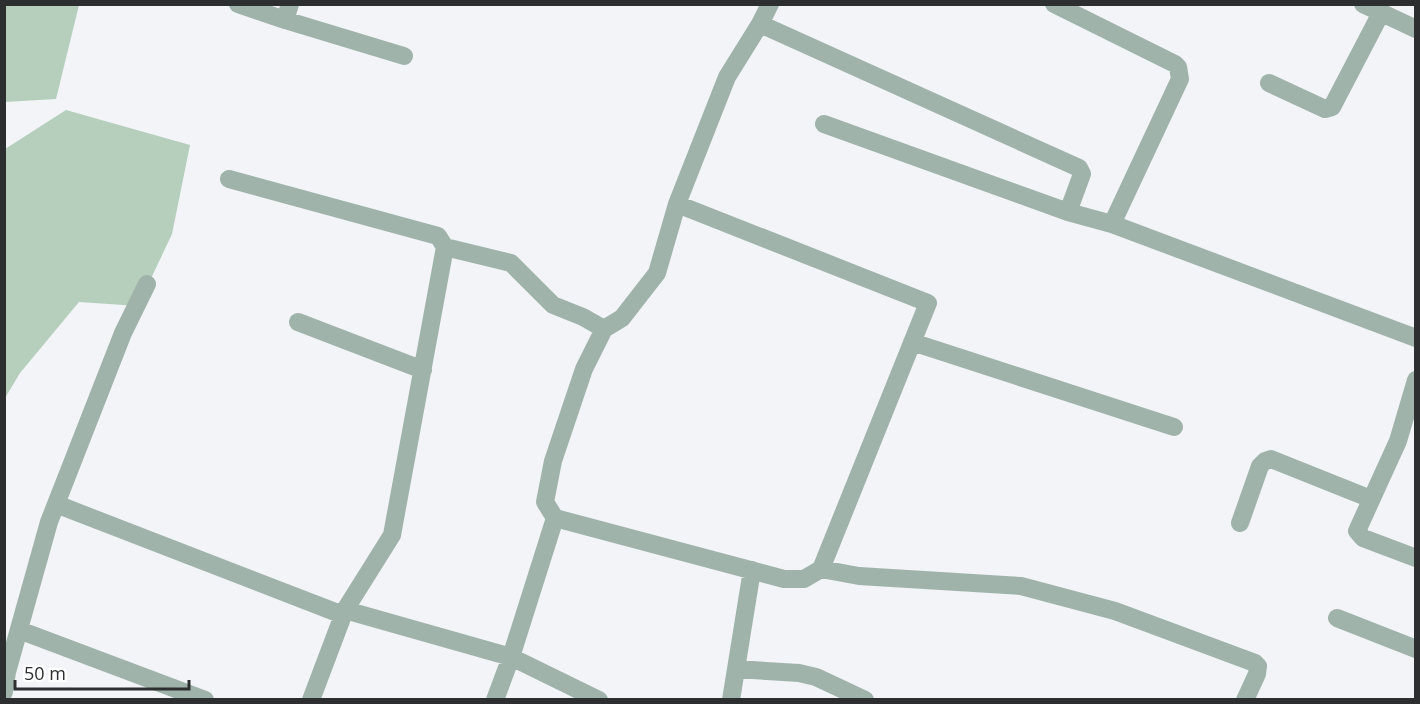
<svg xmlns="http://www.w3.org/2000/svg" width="1420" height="704" font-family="'Open Sans',sans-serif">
<rect width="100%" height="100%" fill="#f2f4f8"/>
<path fill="#b6cfbc" d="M5 4 79 5 56 99 5 102Z
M66 110 190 145 172 234 138 306 79 302 20 373 5 398V149Z"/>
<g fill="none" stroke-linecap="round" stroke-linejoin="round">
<path stroke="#a0b3aa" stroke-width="18" d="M238 4 285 20
M290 4 285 20 404 56
M1054 4 1175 64 1178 67 1180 79 1112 224
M1363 4 1416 29
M760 24 1079 168 1082 174 1068 212 1112 224 1416 338
M1269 83 1325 109 1332 107 1381 13
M824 124 1068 212
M229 179 438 236 445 247
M677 204 928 303 821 569
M298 322 423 370
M912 342 1174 427
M1416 380 1398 441 1357 531 1363 538 1416 558
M56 504 343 615
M555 518 784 579H804L821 569 859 576 1021 586 1115 611 1255 663 1258 666 1257 674 1245 700
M1240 523 1260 466 1265 461 1271 459 1371 499
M345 610 511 657 599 700
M1337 618 1416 649
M19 630 205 700
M736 669 799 673 816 677 865 700
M4 692 7 672 49 522 123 333 147 284
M311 700 345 610 392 535 445 247 511 263 553 305 583 317 604 329
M495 700 511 657 555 518 545 502 553 461 584 369 604 329 622 318 657 273 677 204 727 77 760 24 770 4
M731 700 752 570"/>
</g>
<rect width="1420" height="704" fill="none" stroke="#2d2e30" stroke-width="12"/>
<path d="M15 680v9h174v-9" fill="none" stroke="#2d2e30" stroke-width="3"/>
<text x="24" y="680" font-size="18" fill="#2d2e30" stroke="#ffffff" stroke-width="4.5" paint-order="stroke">50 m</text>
</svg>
